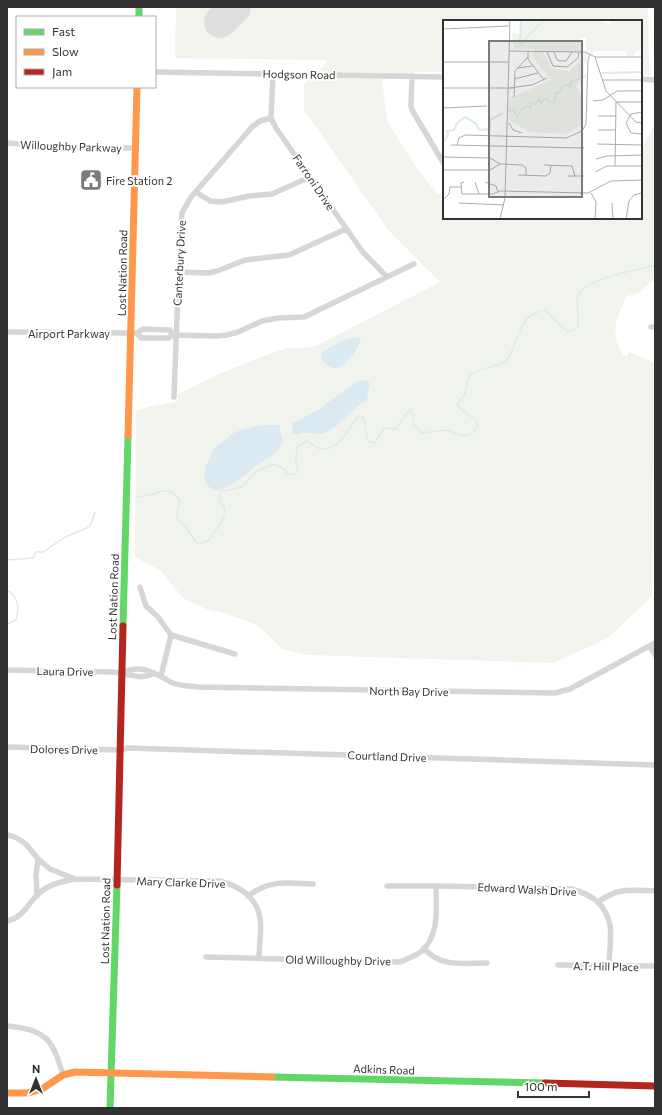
<svg xmlns="http://www.w3.org/2000/svg" width="662" height="1115" font-family="Commissioner,sans-serif">
<rect width="100%" height="100%" fill="#fff"/>
<path fill="#f1f4ed" d="M176 7H648L649 63 651 75H641V21H444V72H419L382 78 387 121 418 170 436 192 444 197V218H641V149L655 124V278L639 293 627 296C616 317 608 339 626 357L629 352 655 363V437H654L652 596 608 638 553 663 308 655 282 649 259 626 225 613 206 609 184 599 161 571 135 557 136 410 177 401 178 394 217 375 266 355 287 348H305L316 346 440 282 389 231 304 110V84L323 67 328 60 175 58Z"/>
<path fill="#dbeaf0" d="M356 337 361 338C359 351 348 362 337 369L330 367 321 359 322 352 344 340Z
M365 380 370 383 367 400C353 407 337 430 324 433 319 435 314 433 309 433 305 432 300 434 296 435L292 432 293 423 319 409 356 382Z
M260 425H279L283 441 278 450 272 456 259 464 237 481 221 490H213L207 485 204 476 206 466 214 448 235 432Z"/>
<g fill="none" stroke-linecap="round" stroke-linejoin="round">
<path stroke="#dbeaf0" stroke-width="1.5" d="M137 497 154 494 162 491 173 492 180 500 177 513 178 520C187 527 191 536 198 544L208 541 226 515 224 506 219 501 220 495 222 491 242 487 257 471 274 464 284 469 288 474H295L298 471C295 462 295 455 298 446L307 441C310 443 314 446 318 448 336 454 349 430 357 417L362 416C367 424 364 432 369 442L375 443 384 428 396 429 406 414 411 409 414 424 422 433 447 430 457 434 468 436 476 430 478 423C472 415 463 413 457 405 459 402 462 399 464 395 468 388 465 379 473 373 482 367 501 367 507 359 521 341 515 317 544 310 556 315 564 341 578 327 579 319 576 302 578 296 585 278 638 270 655 265
M7 560 33 558 36 552H43L65 537 87 528 91 524 95 512
M7 572V574
M7 590C19 597 19 608 16 620L7 624"/>
<path stroke="#dedede" stroke-width="13" d="M220 22V7"/>
<path stroke="#dedede" stroke-width="32" d="M220 22 235 7"/>
<path stroke="#d6d6d6" stroke-width="5.5" d="M155 72 444 77
M273 74 271 118 276 128 362 251 387 277
M412 76 411 106 412 110 444 164
M641 79 655 80
M7 143 61 147 135 148
M196 192 210 201 222 202 249 196 272 194 310 177
M178 272 209 273 217 271 245 260 289 255 346 229
M651 327H655
M7 332 135 333
M172 335 170 330 143 329 137 333 141 338H169L172 335 217 336 227 335 238 332 262 321 278 318 304 317 414 264
M174 397 180 235 182 213 191 197 252 127 260 121 271 118
M140 587 146 606 158 617 171 635 235 654
M650 646 655 655
M7 670 113 672C125 673 143 681 154 673
M122 673C143 663 155 674 173 683 180 686 190 686 198 687L555 693 570 689 655 643
M161 676 171 635
M7 747 120 750 128 748 655 765
M7 835 15 837 26 844 38 859 50 869 75 879 219 881C238 885 257 897 260 918 262 931 259 945 259 958
M387 886H440L571 889C591 894 605 903 610 925 612 935 609 954 609 966
M37 896 36 875 38 859
M248 896C271 879 286 883 313 884
M598 902C619 887 630 890 655 891
M7 921C24 917 26 906 37 895 47 885 60 882 74 879
M424 948C440 968 464 963 487 963
M206 957 400 962C407 959 416 956 422 951 440 934 436 907 436 886
M558 965 655 966
M7 1026C46 1030 52 1038 63 1075"/>
<path stroke="#63d668" stroke-width="7" d="M139 7V17
M123 626 128 436
M272 1077 545 1083
M110 1108 117 885"/>
<path stroke="#ff974d" stroke-width="7" d="M128 436 137 87
M7 1093H27L42 1089 63 1075 75 1072 272 1077"/>
<path stroke="#b3261e" stroke-width="7" d="M117 885 123 626
M545 1083 655 1086"/>
</g>
<defs>
<g id="civic-square" transform="scale(1.15)"><rect x="-9" y="-9" width="18" height="18" rx="4" fill="#7a7a7a" stroke="#fff"/><path d="M-.6-6.5H3V-4.5H.6V-3L4-1V1h2V6H-6V1h2V-1L-.6-3ZM-1.2 2.5V6h2.4V2.5Z" fill="#fff"/></g>
</defs>
<g fill-rule="evenodd">
<use href="#civic-square" x="91" y="180"/>
</g>
<g text-anchor="middle" dominant-baseline="central" stroke-width="4" stroke-linejoin="round" paint-order="stroke">
<g font-size="11" fill="#323232" stroke="#fff">
<text transform="translate(299 74) rotate(1)">Hodgson Road</text>
<text transform="translate(71 146) rotate(2)">Willoughby Parkway</text>
<text transform="translate(314 182) rotate(56)">Farroni Drive</text>
<text transform="translate(179 263) rotate(-87)">Canterbury Drive</text>
<text transform="translate(122 273) rotate(-89)">Lost Nation Road</text>
<text x="69" y="333">Airport Parkway</text>
<text transform="translate(113 597) rotate(-88)">Lost Nation Road</text>
<text transform="translate(65 671) rotate(1)">Laura Drive</text>
<text transform="translate(409 691) rotate(1)">North Bay Drive</text>
<text transform="translate(64 749) rotate(1)">Dolores Drive</text>
<text transform="translate(387 756) rotate(2)">Courtland Drive</text>
<text transform="translate(181 882) rotate(2)">Mary Clarke Drive</text>
<text transform="translate(527 889) rotate(3)">Edward Walsh Drive</text>
<text transform="translate(105 921) rotate(-89)">Lost Nation Road</text>
<text transform="translate(338 960) rotate(1)">Old Willoughby Drive</text>
<text transform="translate(606 966) rotate(1)">A.T. Hill Place</text>
<text transform="translate(384 1069) rotate(2)">Adkins Road</text>
</g>
<g font-size="11" fill="#323232" stroke="#fff" text-anchor="start">
<text x="106" y="180">Fire Station 2</text>
</g>
</g>
<g transform="translate(443 20)">
<rect width="199" height="199" fill="#fff"/>
<path d="M79 0H99L87 12 89 14 103 0H154L166 4 170 0H199V29L191 33V36H183V31H150V36L143 32V18H137L138 32H100L108 48 126 51 136 42 141 33H146L141 45 140 58 133 67 139 74 138 105 124 114 86 112 65 99 66 78 108 60 89 36 92 29H71L69 13 78 14Z" fill="#f1f4ed"/>
<path fill="none" stroke="#dbeaf0" stroke-width="2" d="M77 24 78 0M77 24 101 0M159 53 199 52M66 91 71 90 74 97 78 90 85 86 88 87V83L93 84 96 79 98 83 104 78 106 82H112V74L117 72 120 66 123 65 127 67 128 62 143 56M0 122 5 115 4 111 11 110 14 103 22 97 32 103 37 110 47 109V100L60 93"/>
<path fill="none" stroke="#adadad" stroke-width="1" d="M0 9 66 6M66 31 142 32 152 37H199M85 31V39L101 60M104 32 110 46 124 47 135 38 136 32M111 32 114 40 118 41H123L129 32M152 37 163 71 193 102 199 103M0 42H65M74 48 90 46M71 59 95 53M159 60H199M0 68H65M71 68H66L89 65 104 58M71 77 72 51 85 37M150 81 160 80 174 71H199M0 88 44 86M199 92 188 94 183 103 188 113 199 114M155 96H173M66 103 70 110 79 113M155 110H172M154 124 199 125M8 125 141 128M14 125 16 118 22 115 123 118 139 111 143 104 145 40 147 34M0 137 47 138 57 144 79 145 83 148V155M153 139 164 136 199 135M101 145 129 146 132 156M172 146 173 82H199M0 150H47L57 144M152 152 164 146H199M75 155 103 156 107 153 108 145M125 156H141M21 162 18 163 19 174H50L57 171 145 173 168 161 199 160M32 162 36 174M42 162 53 166 55 172M148 173 153 182 152 199M0 180 6 174 7 167H18M16 183 61 185M169 183 170 199M57 199 62 178 67 0M183 199 186 181 191 175 199 173"/>
<path fill="#7a7a7a" fill-opacity="0.15" stroke="#7a7a7a" stroke-width="2" d="M46 21H139V177H46Z"/>
<rect width="199" height="199" fill="none" stroke="#323232" stroke-width="2"/>
</g>
<rect width="662" height="1115" fill="none" stroke="#323232" stroke-width="16"/>
<rect x="16" y="16" width="140" height="72" fill="#ffffff" stroke="#adadad"/>
<rect x="24" y="29" width="20" height="6" fill="#63d668" stroke="#adadad"/>
<text x="52" y="36" font-size="12" fill="#323232">Fast</text>
<rect x="24" y="49" width="20" height="6" fill="#ff974d" stroke="#adadad"/>
<text x="52" y="56" font-size="12" fill="#323232">Slow</text>
<rect x="24" y="69" width="20" height="6" fill="#b3261e" stroke="#adadad"/>
<text x="52" y="76" font-size="12" fill="#323232">Jam</text>
<g transform="translate(36 1079)" stroke="#ffffff" stroke-width="3" paint-order="stroke">
<path d="M0-3L7 15L0 10L-7 15Z" fill="#323232"/>
<text y="-6" font-size="11" font-weight="bold" text-anchor="middle" fill="#323232">N</text>
</g>
<path d="M518 1091v6h71v-6" fill="none" stroke="#323232" stroke-width="2"/>
<text x="524" y="1091" font-size="12" fill="#323232" stroke="#ffffff" stroke-width="3" paint-order="stroke">100 m</text>
</svg>
